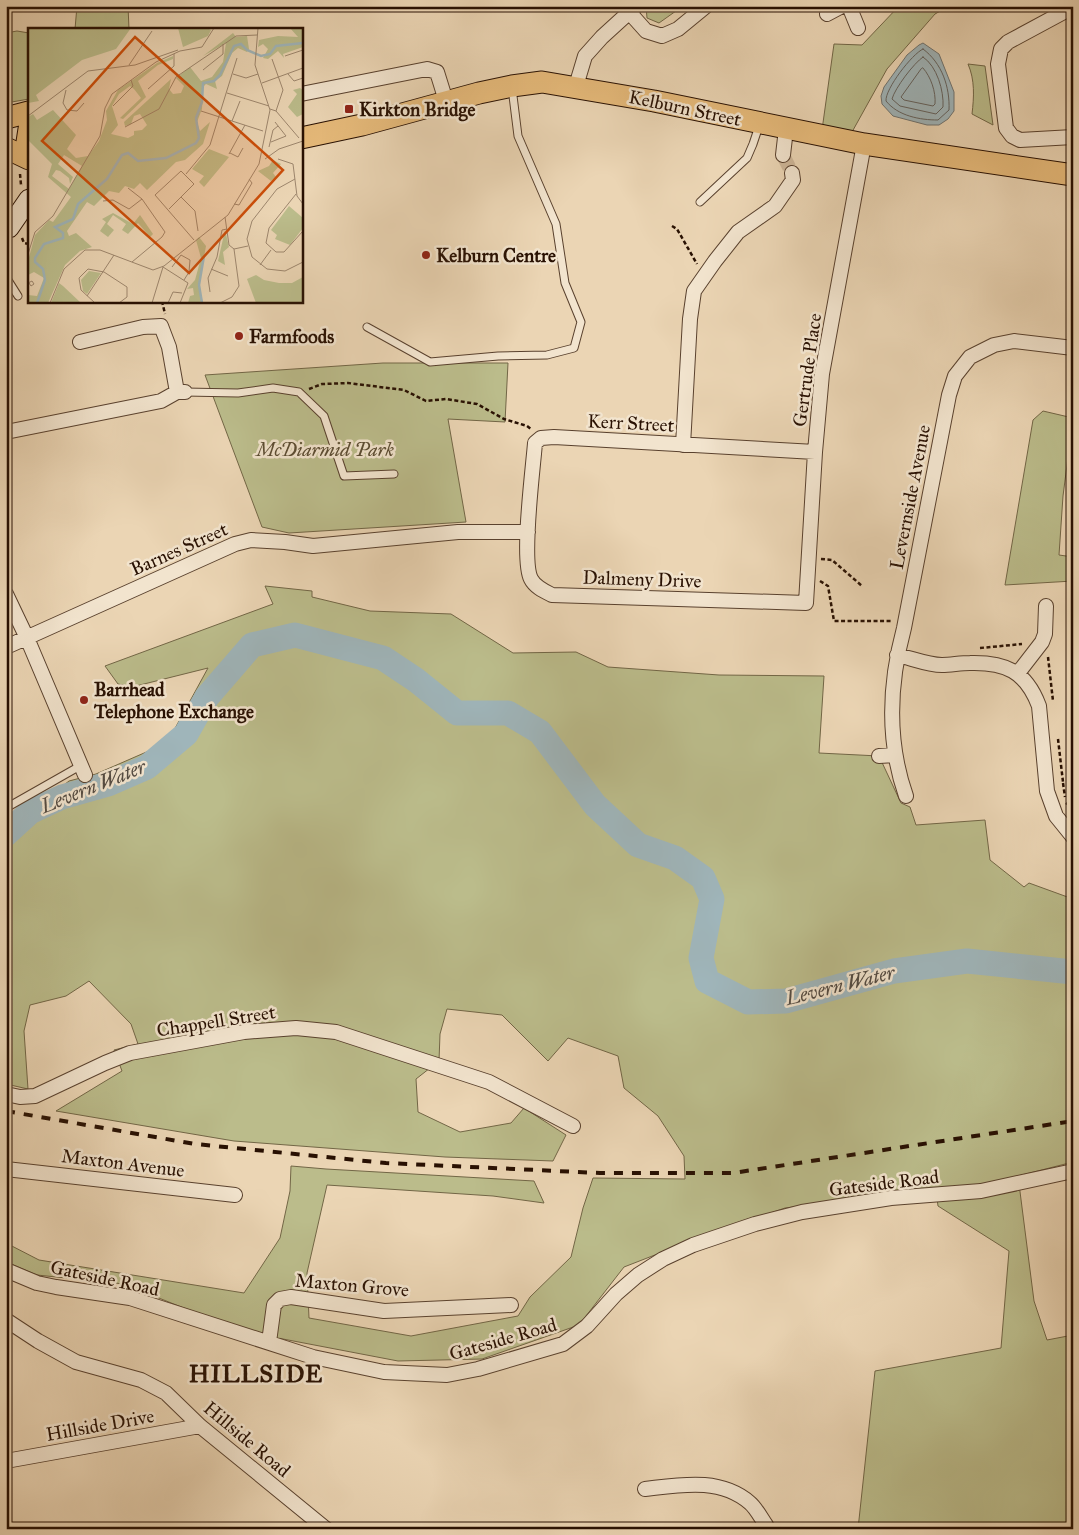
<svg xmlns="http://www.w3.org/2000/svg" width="1079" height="1535" font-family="'IM FELL Great Primer',serif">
<rect width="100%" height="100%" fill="#ebd5b4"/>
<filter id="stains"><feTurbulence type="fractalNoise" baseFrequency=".004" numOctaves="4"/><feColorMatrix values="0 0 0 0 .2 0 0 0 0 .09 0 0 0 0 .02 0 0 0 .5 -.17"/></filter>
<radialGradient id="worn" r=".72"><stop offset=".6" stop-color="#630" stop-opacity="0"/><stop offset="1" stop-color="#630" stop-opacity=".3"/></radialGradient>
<path fill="#bbbc8b" stroke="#726646" d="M77 6H128L129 29H75Z
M646 6H683L659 23 647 18Z
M899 6H949L935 14 887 69 852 132 822 130 834 44 862 45Z
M17 31 29 33V99L6 103V33Z
M968 64 985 66 993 125 972 114C974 97 975 80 968 64Z
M383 363H508L505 422 448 419 466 522 289 533 262 527 205 375Z
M1043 411 1073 418 1063 496 1059 555 1073 557V581L1005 585 1033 420Z
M265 586 312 591V597L370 611 451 614 513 653 576 652 608 667 719 675 824 676 819 753 879 756 901 803 910 807 916 825 985 820 990 860 1024 887 1029 883 1073 899V1162L1018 1176 1034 1301 1047 1340 1073 1335V1529H858L875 1371 1001 1348 1009 1251 938 1206 936 1191 785 1208 696 1239 624 1267 579 1325 482 1359 398 1361 283 1339 236 1329 124 1284 37 1275 6 1262V1243L39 1260 244 1293 280 1238 290 1191 291 1166 326 1169 534 1181 544 1203 493 1196 327 1185 307 1273 309 1318 411 1336 518 1316 530 1297 571 1257 583 1208 593 1178 685 1179 684 1156 658 1116 624 1088 618 1056 568 1038 548 1061 502 1015 447 1009 440 1034 439 1061 416 1079 418 1112 460 1132 511 1123 524 1108 566 1135 553 1161 445 1157 234 1141 56 1111 122 1071 114 1050 138 1044 131 1024 89 981 66 996 30 1005 24 1031 28 1089 6 1084V831L69 781 96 774 167 743 208 668 132 687 118 684 105 666 273 604Z"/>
<path fill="#9fb5ba" stroke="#6f7370" d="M923 43 939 54 954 92V111L948 119 939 125H927L893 116 882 104 881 96 884 87 907 55 919 45Z"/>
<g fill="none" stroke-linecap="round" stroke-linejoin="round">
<path stroke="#64625e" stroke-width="1" d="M923 49C942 63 950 87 949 110L938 120C920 120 898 116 886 101 885 89 912 54 923 49Z
M923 57C937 66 944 91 943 107L936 114 900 106 892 99C895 88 914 63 923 57Z
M923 68C931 77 936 92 935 104L933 106 904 100 901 97 921 69Z"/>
<path stroke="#9fb5ba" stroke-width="25" d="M6 834 30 812 62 797 108 784 147 767 186 734 207 697 252 645 295 635 383 658 416 680 457 713H508L540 732 595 805 638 845 675 858 703 878 712 899 701 958 707 981 748 1002 786 1001 894 971 967 961 1073 972"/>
<path stroke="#ceb799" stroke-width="14" stroke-dasharray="14 7" stroke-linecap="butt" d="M783 155 792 173"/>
<g stroke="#59412e" stroke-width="9">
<path id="service" d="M700 202 747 158 753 144 759 126
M6 277 18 296
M367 327 430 362 498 356 547 355 574 348 581 322 565 283 556 224 518 136 512 88
M185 392 238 393 273 388 299 392 324 416 344 476 394 474
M6 808 80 766"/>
</g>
<g stroke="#59412e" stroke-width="16">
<path id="minor" d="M849 6 858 28
M1073 7 1008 42 1001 49 998 64 1006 128 1012 136 1020 140 1073 137
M629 12 646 31 662 36 678 29 706 6
M827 14 842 6
M576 86 585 56 602 37 636 6
M301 94 427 69 437 72 446 101
M783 155 786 129
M80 342 143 327 161 326 169 347 177 392
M6 432 161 401 177 392H185
M683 445 690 319 694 291 715 261 738 232 775 206 793 180 792 173
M815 452 554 437 541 438 535 443C533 469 521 560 531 579 535 587 544 591 552 595L806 603 815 452 822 374 864 144
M6 594 27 638 85 775
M6 647 235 544 251 540 285 542 313 546 458 532H528
M897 655C911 658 928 665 942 665 951 665 960 663 970 663 1005 662 1026 671 1039 706L1047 791 1056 816 1073 837
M1018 673 1042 642 1045 634 1046 606
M879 756 895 755
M906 796C887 742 889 684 904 628L949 395 955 376 970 357 994 345 1014 341 1073 348
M6 1094 20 1097 35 1096 105 1063 130 1053 244 1032 296 1028 336 1032 489 1082 573 1126
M6 1169 235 1195
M6 1270 37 1283 56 1287 130 1298 313 1357 384 1372 447 1375 478 1369 563 1344 587 1326 616 1294 638 1275 663 1259 693 1245 755 1224 802 1212 891 1198 981 1191 1073 1171
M6 1320 38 1341 76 1362 141 1380 166 1393 200 1426 326 1529
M269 1342 274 1305 280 1299 291 1297 384 1311 511 1305
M6 1461 200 1426
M645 1489C680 1485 720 1477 750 1503 756 1508 761 1518 766 1525L767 1529"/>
</g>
<g stroke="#281002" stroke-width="21">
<path id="secondary" d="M9 228 29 199"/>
</g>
<g stroke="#281002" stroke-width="23">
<path id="primary" d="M6 118 29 112
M29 129 27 142 29 151
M301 138 362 125 479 93 512 86 542 82 654 101 864 144 1073 175
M6 148 29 159"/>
</g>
<path stroke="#281002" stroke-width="2.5" stroke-dasharray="4 2.5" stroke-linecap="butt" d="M20 174 21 185H23
M672 226 677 229 697 264
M22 238 24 243 29 244
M162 301 165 314
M309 389 322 384 348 383 404 390 426 401 446 399 477 404 504 419 527 426 531 429
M821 559 832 560 862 586
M820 581 828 586 834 621H891
M980 648 1022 644
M1048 657 1053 701
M1058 739 1063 782
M1063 783 1065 797
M1066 803 1073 808"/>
<use href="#service" stroke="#f2e4ce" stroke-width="7"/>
<use href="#minor" stroke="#f2e4ce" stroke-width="14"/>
<use href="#secondary" stroke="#f2e4ce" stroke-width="19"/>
<use href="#primary" stroke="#e6ba7a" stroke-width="21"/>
<path stroke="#281002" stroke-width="4" stroke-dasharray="9 9" stroke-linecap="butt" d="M6 1111 195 1144 386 1163 600 1173H733L1073 1121"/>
</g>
<g fill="#8f2418" stroke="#f2e4ce" stroke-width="2">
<rect x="344" y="104" width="10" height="10" rx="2.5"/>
<circle cx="426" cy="255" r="5"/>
<circle cx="239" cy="336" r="5"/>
<circle cx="84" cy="700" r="5"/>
</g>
<g text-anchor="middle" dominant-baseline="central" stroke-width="5" stroke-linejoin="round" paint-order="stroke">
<g font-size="19" fill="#281002" stroke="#f2e4ce">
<text transform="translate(685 108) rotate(12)">Kelburn Street</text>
<text transform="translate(807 370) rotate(-82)">Gertrude Place</text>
<text transform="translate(631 423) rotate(3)">Kerr Street</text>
<text transform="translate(910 497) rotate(-79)">Levernside Avenue</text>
<text transform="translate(179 549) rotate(-24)">Barnes Street</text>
<text transform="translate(642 579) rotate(2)">Dalmeny Drive</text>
<text transform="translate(216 1021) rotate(-9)">Chappell Street</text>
<text transform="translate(123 1163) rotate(7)">Maxton Avenue</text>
<text transform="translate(884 1183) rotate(-7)">Gateside Road</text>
<text transform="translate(105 1278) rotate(12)">Gateside Road</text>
<text transform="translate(352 1285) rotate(5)">Maxton Grove</text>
<text transform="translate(503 1339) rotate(-16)">Gateside Road</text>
<text transform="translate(100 1425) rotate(-10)">Hillside Drive</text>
<text transform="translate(247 1439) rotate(40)">Hillside Road</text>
</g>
<g font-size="19" font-weight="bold" fill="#281002" stroke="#f2e4ce" text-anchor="start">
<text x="359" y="109">Kirkton Bridge</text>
<text x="436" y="255">Kelburn Centre</text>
<text x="249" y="336">Farmfoods</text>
<text x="94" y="689">Barrhead<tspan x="94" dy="22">Telephone Exchange</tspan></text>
</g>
<g font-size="19" font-style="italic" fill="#5b4c32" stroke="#f2e4ce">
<text x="325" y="449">McDiarmid Park</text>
</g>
<g font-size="20" font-style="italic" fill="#524a42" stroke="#f2e4ce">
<text transform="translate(93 786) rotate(-22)">Levern Water</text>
<text transform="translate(840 985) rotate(-14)">Levern Water</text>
</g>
<g font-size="24" font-weight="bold" letter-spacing="1" fill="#281002" stroke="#f2e4ce">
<text x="256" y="1374">HILLSIDE</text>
</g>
</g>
<g transform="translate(28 28)">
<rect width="275" height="275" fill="#ebd5b4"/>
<path d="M0 0H103L88 21 54 32 8 67 11 73 0 75ZM150 0H179L183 2 180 8 155 19ZM262 0H275V19L255 26 256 30 250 23 240 31 235 30 240 21 235 16 230 19 231 12 250 8 270 9ZM205 5 208 9 219 8 221 21 219 24 210 20 204 25 194 48 187 53 189 61 178 56 175 59 174 81 169 94 172 103 182 94 175 116 157 132 148 134 119 162 112 155 106 161 97 158 91 165 81 163 66 178 59 174 39 203 41 208 48 205 64 219 52 223 37 237 20 275H0V267L9 268 16 250 6 244 0 247V233L7 207 21 192 25 194 43 169 20 149 24 136 0 112V89L5 86 9 92 25 82 48 107 39 121 48 130 60 128 71 113 79 92 78 83 90 62 129 35 145 28V31L130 37 110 53 118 69 95 91 92 90 113 70 106 61 102 58 91 66 84 78 90 97 83 106 100 110 106 107V103L114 102 119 97 112 86 106 88 103 96 97 98 96 94 143 51 141 61 145 66 153 65 156 58 148 50 162 39 173 53 184 49 195 34 198 15 175 28ZM36 127 54 138 41 161 24 148 28 142 32 143 41 150 42 156 45 149 30 136ZM272 60 275 62V86L269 89 260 79 269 66 265 62ZM181 121 201 129 176 159 171 154 176 148 164 141ZM245 132 253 136 245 145 248 149 243 153 230 143 241 138ZM261 178 275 190V200L262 217 247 211 249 207 243 202ZM85 185 105 196 112 187 125 206 122 209 110 195 100 206 94 202 98 196 85 187 79 196 86 202 80 209 72 203 78 194 74 191ZM197 202 201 219 195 224 197 237 190 233ZM171 209 178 218 171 257 175 275H160L162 268 166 267 165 260 159 261 167 252 173 230 168 212ZM61 243 73 245 59 266 55 263 53 252ZM228 247 236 252 251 255H264L275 249V275H228L219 251ZM31 255 35 258 53 275H23Z" fill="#bbbc8b" fill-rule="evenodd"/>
<path fill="none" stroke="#9fb5ba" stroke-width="2.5" d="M9 275 17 252 15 241 7 234V230L16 216 35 210V205L27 199 45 191 50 176 79 151 94 127 100 125 110 133 138 130 168 115 171 110 168 90 174 74 175 55 186 53 192 47 206 18 213 16 219 22 233 28 242 26 248 18 275 15M174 275 171 257 176 228"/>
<path fill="none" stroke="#9d866d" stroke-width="1" d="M257 28 275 22M244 31 255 62 248 83M101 37 124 3M175 42 195 26V16M205 46 218 50 230 46M260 46 266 53 275 50M234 55 275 40M120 61 146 38V26M38 62 35 75 39 82 49 83 56 75M199 65 241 78M85 78 105 58 103 52M242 81 248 83 271 110M173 83 235 103M0 88 60 43 107 37 150 22M204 93 212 73M97 99 131 81 148 49 208 8 229 7M243 114 258 108 247 94M241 119 245 102 250 98M202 125 210 129 215 120M201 126 217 97M237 131 251 121 275 113M250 131 265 136 269 168 275 176M158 146 182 117 209 30M267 151 249 161 224 193 219 211 224 229 239 241 257 243 275 234M100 160 114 171 137 204 134 209 104 234M268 166 241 200 238 215 248 224H256L275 203M153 169 167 183 170 203M75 173 85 172 101 181 114 171M206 176 211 177 224 155 221 151M141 181 166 156 153 143 127 167 166 212M197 189 201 217 206 221 220 218M0 226 7 204 25 188 72 108 77 80 84 66 128 34 152 23 174 19 186 0M232 237 243 222M144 239 153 227 162 232 161 244 156 252M183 241 200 248M0 255 4 253 6 256 3 258 1 255M182 264 180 250 189 229 194 202 199 201M59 268 86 227M22 275 36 241 57 222H72L125 242 136 238 200 187 231 136 242 82 227 37 230 0M67 275 53 262 51 250 60 241 76 244 99 259V269L91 275M124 275 135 239 160 255 152 275M140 275 145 264 154 265M192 275 204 269 211 258 206 221"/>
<path fill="#cb4e0a" fill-opacity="0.15" stroke="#cb4e0a" stroke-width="2.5" d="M107 9 255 142 161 245 14 113Z"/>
<rect width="275" height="275" fill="none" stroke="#281002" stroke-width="2.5"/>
</g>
<rect width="1079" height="1535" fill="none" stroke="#ebd5b4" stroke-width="25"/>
<rect x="8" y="8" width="1064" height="1520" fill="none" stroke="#281002" stroke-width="2.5"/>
<rect x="12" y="12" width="1054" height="1510" fill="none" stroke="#281002"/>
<rect width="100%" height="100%" filter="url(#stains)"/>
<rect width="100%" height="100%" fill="url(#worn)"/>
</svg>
